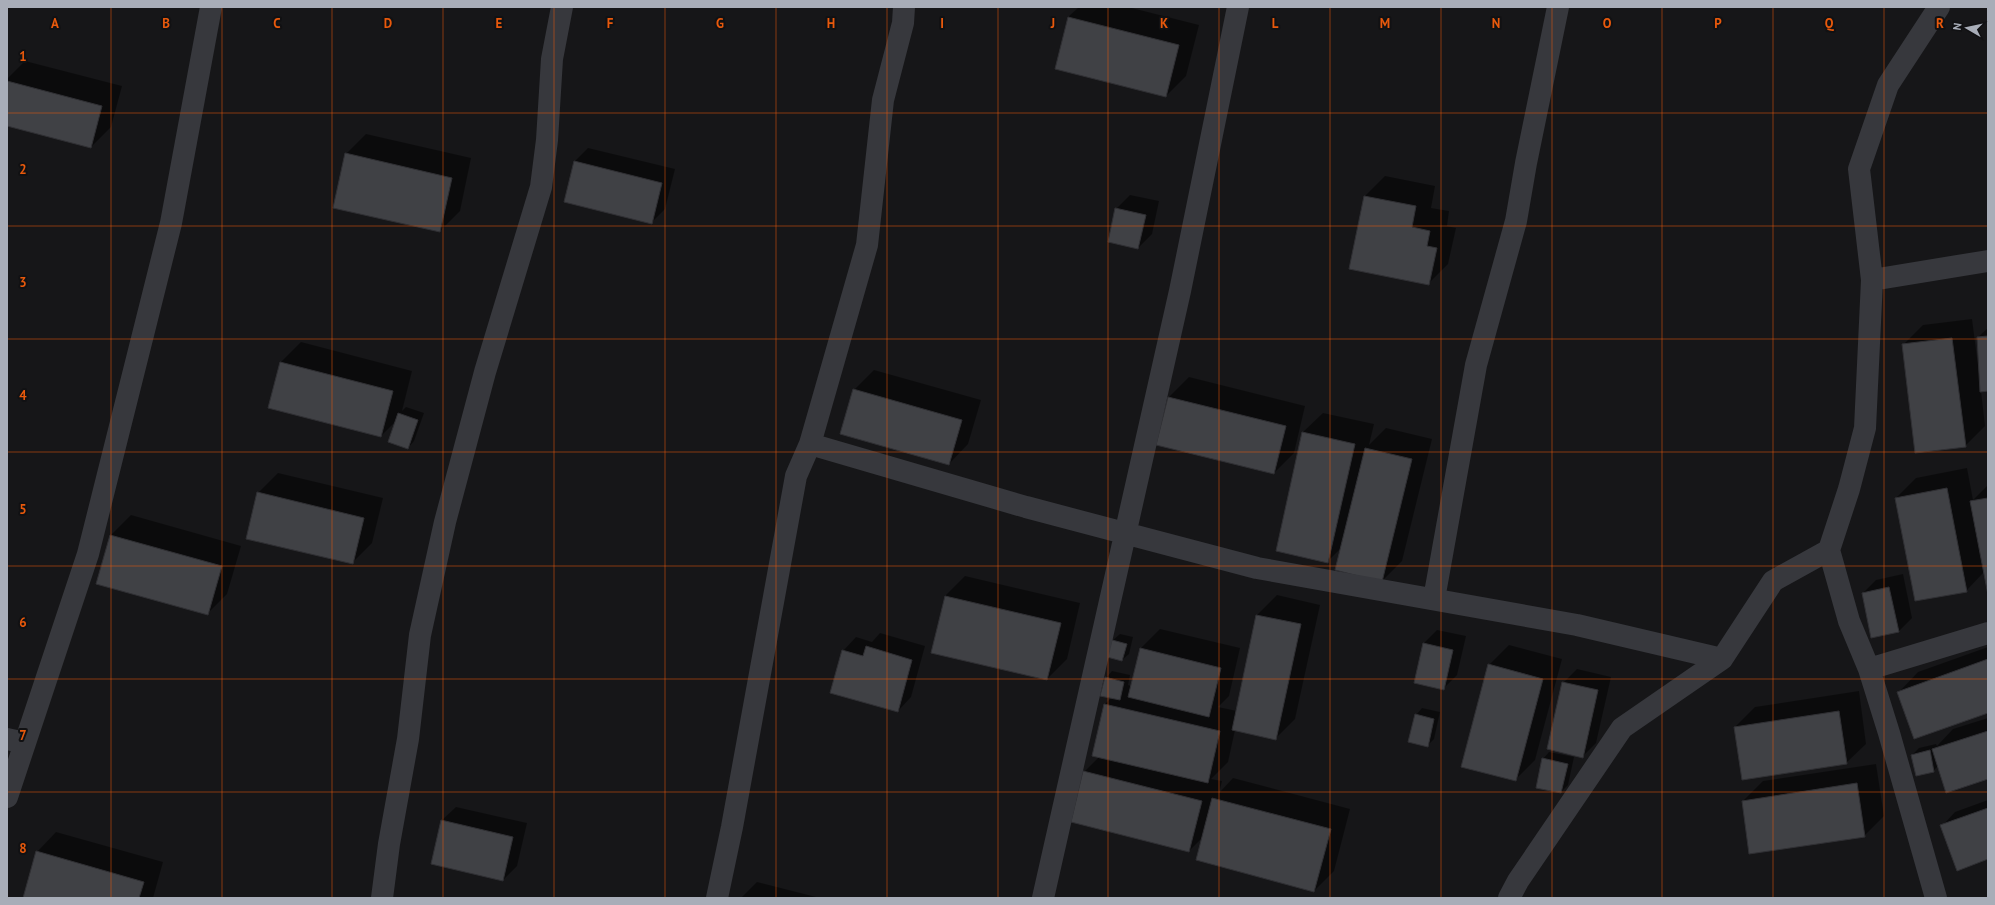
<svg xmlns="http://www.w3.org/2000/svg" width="1995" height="905" font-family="'PT Sans',sans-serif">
<rect width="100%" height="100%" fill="#161618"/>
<path fill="#0007" d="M1079 7H1128L1199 25 1186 76 1166 96 1056 68 1068 17Z
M25 61 122 86 111 127 91 147 7 125V79Z
M366 134 471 158 460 211 440 231 346 154Z
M588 148 675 169 665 209 651 223 575 161Z
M1385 176 1435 186 1431 208 1449 211 1447 226 1456 228 1448 264 1428 284 1350 268 1365 196Z
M1130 195 1159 201 1152 234 1138 248 1116 209Z
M1972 319 1979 373 1980 372 1978 337 1988 328V390L1981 391 1985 426 1965 446 1903 345 1923 325Z
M301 342 412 371 402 411 406 407 424 413 414 441 408 448 397 420 381 436 269 407 281 362Z
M874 370 981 400 968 444 949 464 854 390Z
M1189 377 1305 406 1294 453 1274 473 1169 397Z
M1323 413 1374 424 1369 445 1386 428 1432 439 1402 561 1382 581 1342 547 1328 561 1303 432Z
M1967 468 1973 500 1988 485V591L1984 572 1966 591 1896 498 1916 478Z
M278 473 383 498 372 543 352 563 258 493Z
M131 515 241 546 227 594 207 614 98 583 111 535Z
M1903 574 1912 618 1899 631 1863 593 1876 580Z
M965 576 1080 603 1067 659 1047 679 945 596Z
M1277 595 1320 605 1295 719 1275 739 1235 730 1228 762 1211 779 1222 781 1219 793 1233 778 1350 809 1334 871 1314 891 1203 837 1189 851 1084 772 1099 757 1105 704 1112 697 1106 678 1112 671 1130 675 1128 685 1131 686 1140 649 1160 629 1240 648 1229 696 1218 707 1237 711 1257 615Z
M1437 630 1466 636 1457 675 1443 689 1424 643Z
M880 633 925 646 911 697 898 711 843 651 856 637 872 642Z
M1120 634 1133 637 1129 654 1122 660 1113 640Z
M1509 645 1562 659 1535 760 1515 780 1489 665Z
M1988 647V711L1899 692 1918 672Z
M1577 669 1611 677 1596 743 1583 756 1563 683Z
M1859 691 1866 744 1846 763 1735 727 1755 707Z
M1422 708 1440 712 1434 739 1427 746 1416 715Z
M1988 718V778L1938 766 1933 771 1912 755 1919 748 1936 744 1937 746 1953 729Z
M1549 752 1574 757 1568 785 1561 792 1543 759Z
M1876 764 1884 816 1864 836 1743 801 1763 781Z
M1988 800V858L1942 826 1955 812Z
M456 807 527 823 517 866 503 880 442 820Z
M56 832 163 862 153 898H24L37 852Z
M757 882 820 898H741Z"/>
<path fill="#404145" stroke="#303034" d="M1068 17 1179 45 1166 97 1055 69Z
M7 81 102 106 91 148 7 126Z
M345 153 452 178 440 232 333 208Z
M574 161 662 183 652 224 564 202Z
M1364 196 1416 206 1412 227 1430 231 1427 246 1437 248 1429 285 1349 269Z
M1115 208 1146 215 1138 249 1108 242Z
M1988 336V391L1980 392 1977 337Z
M1952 338 1966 447 1915 453 1902 344Z
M280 362 393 391 381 437 268 408Z
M853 389 962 420 949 465 840 434Z
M1168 397 1286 426 1274 474 1156 445Z
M398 413 418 420 408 449 388 442Z
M1302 432 1355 444 1328 563 1276 551Z
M1365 448 1412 459 1382 582 1335 570Z
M1947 488 1967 592 1915 601 1895 498Z
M257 492 364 518 353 564 246 539Z
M1988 498V595L1970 501Z
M110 535 222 566 208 615 96 584Z
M1889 587 1899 632 1871 638 1862 593Z
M945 596 1061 623 1047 680 931 653Z
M1256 615 1301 624 1276 740 1232 730Z
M1112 640 1127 644 1122 661 1107 657Z
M1423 643 1453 650 1444 690 1414 683Z
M866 646 912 660 898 712 830 693 842 650 863 656Z
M1140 648 1221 668 1209 717 1128 697Z
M1988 659V713L1914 739 1897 692Z
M1488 664 1543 679 1516 781 1461 767Z
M1105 677 1124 682 1120 700 1100 696Z
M1562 682 1598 690 1583 758 1547 749Z
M1104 704 1220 731 1208 783 1092 756Z
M1839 711 1847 764 1742 780 1734 727Z
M1415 714 1434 719 1428 747 1408 742Z
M1988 731V779L1946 793 1932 749Z
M1930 750 1934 772 1916 776 1911 755Z
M1542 758 1568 764 1561 793 1536 788Z
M1083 771 1202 801 1189 852 1071 822Z
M1857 783 1865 837 1749 854 1742 801Z
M1212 798 1331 829 1314 892 1196 860Z
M1988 808V859L1957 871 1940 825Z
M441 820 513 837 503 881 431 864Z
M36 851 144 882 139 898H23Z"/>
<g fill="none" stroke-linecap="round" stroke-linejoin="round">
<path stroke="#37383d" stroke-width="22" d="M1872 280 1988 261
M810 444 867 245 883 100 903 23 904 7
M1829 550 1849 621 1869 669 1889 733 1936 898
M1434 599 1476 365 1516 221 1526 163 1558 7
M1869 669 1988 633
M7 739 25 743
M7 797 88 554 171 223 211 7
M382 898 389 844 408 739 420 635 445 522 485 372 541 187 547 140 552 59 562 7
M717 898 732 827 796 476 810 444 1026 507 1257 568 1577 625 1722 659
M1043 898 1180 291 1238 7
M1509 898 1518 881 1622 728 1722 659 1773 581 1829 550 1849 489 1865 428 1872 280 1859 169 1888 85 1939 7"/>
</g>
<path fill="none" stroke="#e8590c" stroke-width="1" stroke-opacity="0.55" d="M111 7V898M222 7V898M332 7V898M443 7V898M554 7V898M665 7V898M776 7V898M887 7V898M998 7V898M1108 7V898M1219 7V898M1330 7V898M1441 7V898M1552 7V898M1662 7V898M1773 7V898M1884 7V898M7 113H1988M7 226H1988M7 339H1988M7 452H1988M7 566H1988M7 679H1988M7 792H1988"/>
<g font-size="13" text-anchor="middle" font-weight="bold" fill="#e8590c" stroke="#111113" stroke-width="4" stroke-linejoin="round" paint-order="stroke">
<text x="55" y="28">A</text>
<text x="166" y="28">B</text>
<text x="277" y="28">C</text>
<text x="388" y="28">D</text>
<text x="499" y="28">E</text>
<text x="610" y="28">F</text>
<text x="720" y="28">G</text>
<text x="831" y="28">H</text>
<text x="942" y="28">I</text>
<text x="1053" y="28">J</text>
<text x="1164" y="28">K</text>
<text x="1275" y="28">L</text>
<text x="1385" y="28">M</text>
<text x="1496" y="28">N</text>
<text x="1607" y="28">O</text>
<text x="1718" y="28">P</text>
<text x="1829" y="28">Q</text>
<text x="1940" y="28">R</text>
<text x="23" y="61">1</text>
<text x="23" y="174">2</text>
<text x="23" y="287">3</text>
<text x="23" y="400">4</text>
<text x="23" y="514">5</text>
<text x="23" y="627">6</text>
<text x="23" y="740">7</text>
<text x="23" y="853">8</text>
</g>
<rect width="1995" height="905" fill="none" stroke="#a8adb8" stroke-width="16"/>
<g transform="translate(1967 28) rotate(279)" stroke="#111113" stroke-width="3" paint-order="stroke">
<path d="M0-3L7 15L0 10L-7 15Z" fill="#a8adb8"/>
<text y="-6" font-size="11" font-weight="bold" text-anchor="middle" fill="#a8adb8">N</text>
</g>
</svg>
